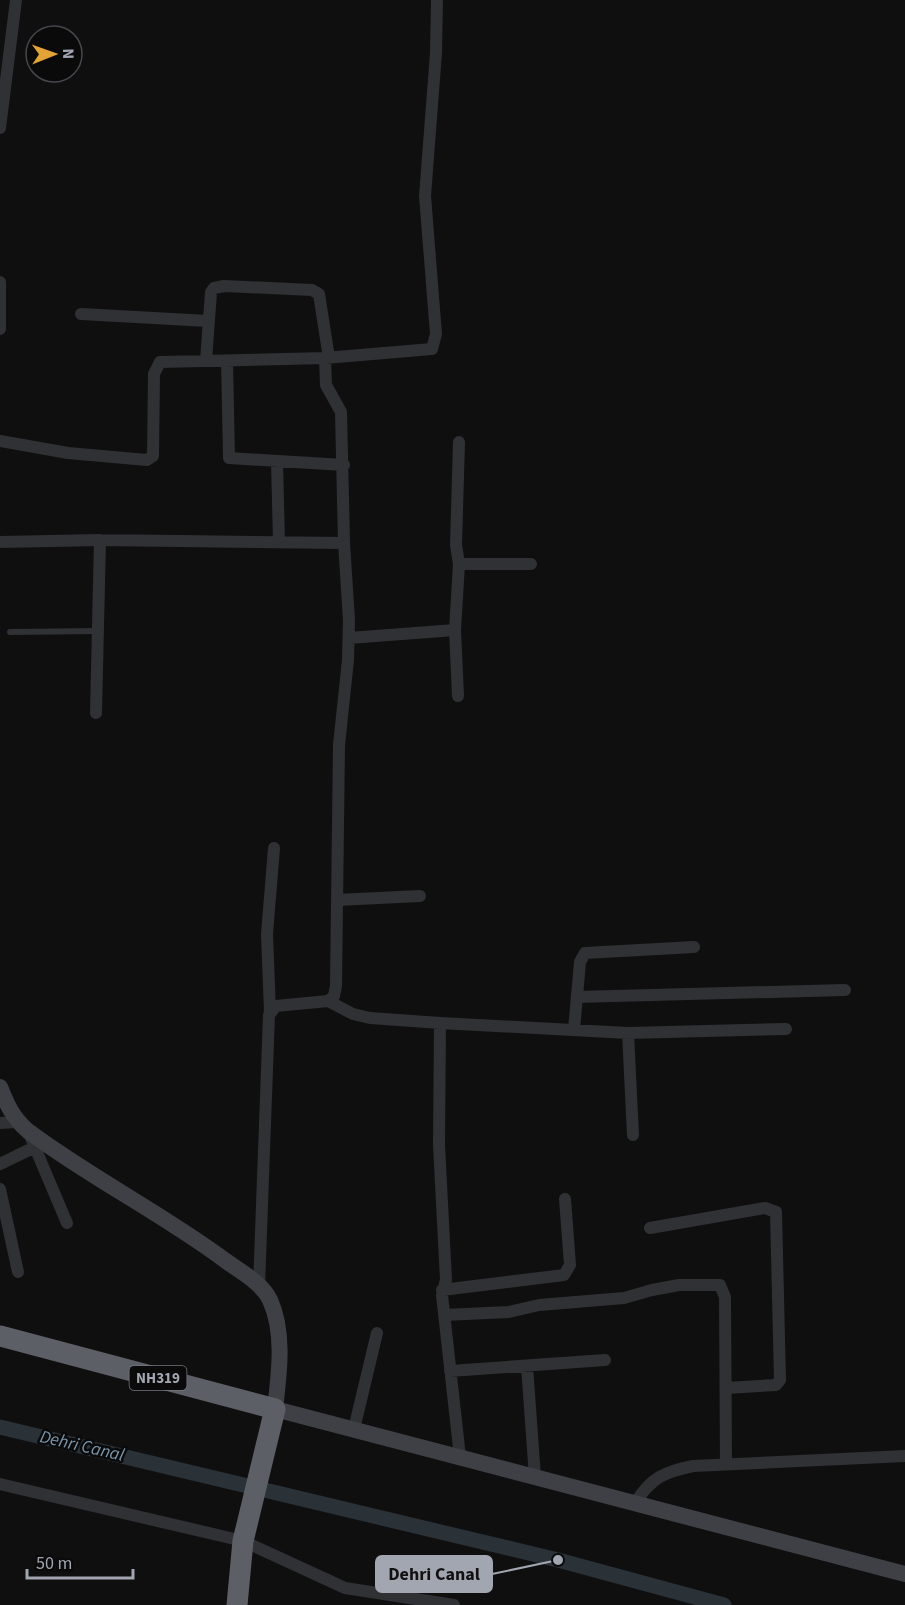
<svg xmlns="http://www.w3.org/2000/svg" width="905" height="1605" font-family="'Source Sans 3',sans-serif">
<rect width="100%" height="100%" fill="#0f0f10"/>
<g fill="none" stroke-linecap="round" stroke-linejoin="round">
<path stroke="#2a3238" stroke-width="15" d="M0 1427 558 1560 724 1605"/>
<path stroke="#303135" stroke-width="6" d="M10 632 98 631"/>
<path stroke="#303135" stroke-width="12" d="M0 128 16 0
M0 282V329
M81 314 208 321
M206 361 211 292 214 288 224 286 312 290 319 294 329 358
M227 361 229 458 344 465
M0 441 68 453 147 460 153 456 154 374 160 362 325 358 432 349 436 334 425 196 436 53 437 0
M277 461 279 542
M0 542 100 540 344 543
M459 564H531
M349 638 455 630
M458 696 455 630 459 564 456 545 459 442
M96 713 100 540
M337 900 420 896
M577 997 845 990
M328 1001 353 1014 370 1018 440 1023 628 1033 786 1029
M270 1012 267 934 274 848
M440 1023 439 1145 446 1280 442 1295 460 1457
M574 1030 580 962 585 953 694 947
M628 1033 633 1135
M0 1123 17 1122
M28 1131 67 1223
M0 1164 35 1147
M0 1189 18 1272
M650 1228 765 1208 776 1212 780 1380 776 1385 726 1388
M259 1287 269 1015 276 1006 328 1001 334 996 336 986 339 745 348 660 349 620 344 543 341 412 326 385 325 358
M442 1290 564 1275 570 1265 565 1199
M444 1315 509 1312 539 1305 624 1298 652 1290 679 1285H720L725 1297 726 1464
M527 1366 535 1477
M450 1371 605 1360
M354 1429 377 1333
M0 1484 243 1541 345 1588 454 1605
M635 1503C652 1477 664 1472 693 1466L905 1456"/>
<path stroke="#3f4045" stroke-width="16" d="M0 1087C7 1105 13 1118 28 1131 91 1178 163 1214 226 1261 241 1272 262 1283 270 1300 285 1333 279 1374 275 1409L905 1574"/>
<path stroke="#5d5f66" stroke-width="21" d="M0 1336 275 1409 243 1541 237 1605"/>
</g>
<g text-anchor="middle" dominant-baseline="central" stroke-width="5" stroke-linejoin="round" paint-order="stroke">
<rect fill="#0a0a0b" stroke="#74777e" stroke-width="1.5" x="129.5" y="1366" width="57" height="24" rx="4.5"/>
<g font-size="15" font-weight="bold" fill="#a1a6b0">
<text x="158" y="1378">NH319</text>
</g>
<g font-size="18" font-style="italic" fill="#7a95aa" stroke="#0a0a0b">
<text transform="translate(82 1446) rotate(13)">Dehri Canal</text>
</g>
</g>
<path fill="none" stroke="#a1a6b0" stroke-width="2" d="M558 1560L492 1574"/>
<circle fill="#a1a6b0" stroke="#0a0a0b" stroke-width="2" cx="558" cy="1560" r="6"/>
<rect fill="#a1a6b0" stroke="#a1a6b0" stroke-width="2" x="376" y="1556" width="116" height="36" rx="6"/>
<g font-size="18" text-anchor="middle" font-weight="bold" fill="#111">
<text x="434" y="1580">Dehri Canal</text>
</g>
<g transform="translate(54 54) rotate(89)"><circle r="28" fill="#0a0a0b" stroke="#46484d" stroke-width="1.5"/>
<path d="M0-4.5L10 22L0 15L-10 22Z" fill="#e3a335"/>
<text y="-9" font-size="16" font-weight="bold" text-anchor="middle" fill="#a1a6b0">N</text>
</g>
<path d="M27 1569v9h106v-9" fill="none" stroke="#a1a6b0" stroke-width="3"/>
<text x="36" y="1569" font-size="18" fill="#a1a6b0" stroke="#0a0a0b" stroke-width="4.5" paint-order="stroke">50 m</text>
</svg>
